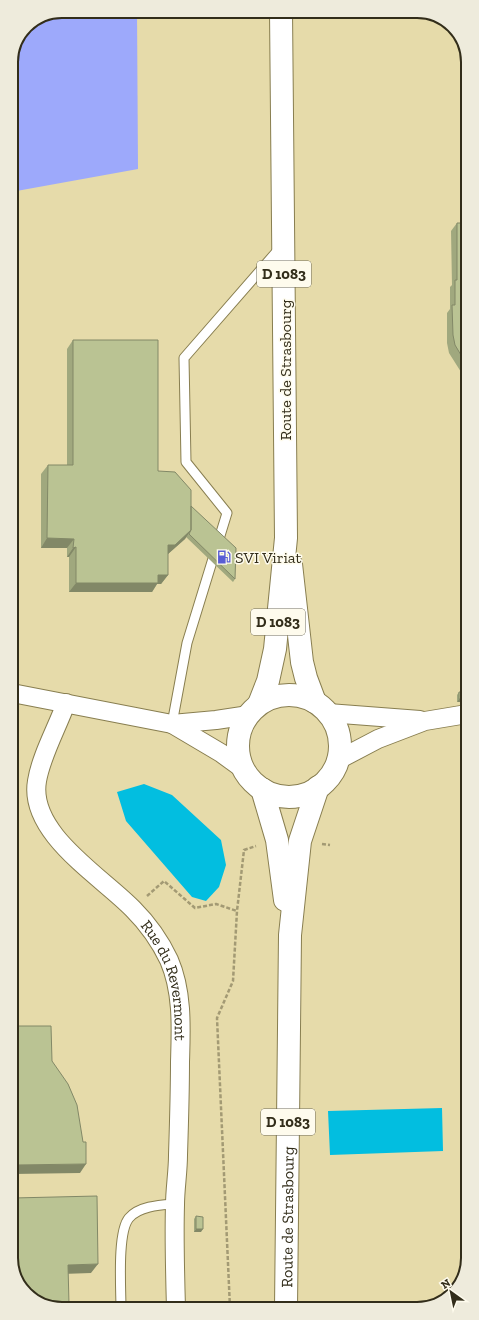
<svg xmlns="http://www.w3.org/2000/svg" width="479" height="1320" font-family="'Zilla Slab',serif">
<rect width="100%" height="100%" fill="#e6dbaa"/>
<path fill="#9da9fb" d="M62 11H137L138 169 11 192V59L26 26Z"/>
<path fill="#02bee0" d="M144 784 172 795 221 840 226 865 219 887 206 901 192 897 126 821 117 792Z
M442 1108 443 1151 330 1155 328 1111Z"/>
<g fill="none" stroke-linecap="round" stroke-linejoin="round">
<g stroke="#887e50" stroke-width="11">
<path id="lane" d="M172 724 187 643 227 513 186 462 184 358 279 249
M121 1309C121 1289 117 1232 129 1218 139 1206 160 1205 174 1204"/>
</g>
<g stroke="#887e50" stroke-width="20">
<g id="street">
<path d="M12 693 172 724 216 720 249 715"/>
<path id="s1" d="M66 703C57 728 41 756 37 781 28 833 101 876 133 909 148 924 160 941 169 960 183 992 181 1029 180 1062 180 1093 179 1124 178 1155 178 1172 175 1189 175 1205 174 1239 175 1274 176 1308"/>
<path d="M328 713 420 720"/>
<path d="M172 724 221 753 243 769"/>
<path d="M338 760 378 739 425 721 467 714"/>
</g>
</g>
<g stroke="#887e50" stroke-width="24">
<g id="primary">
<path d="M291 564 302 662 306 678 315 702"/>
<circle cx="289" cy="746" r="51"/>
<path d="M259 704 268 681 275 649 286 538 281 11"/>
<path d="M262 789 277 840 285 900"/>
<path id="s2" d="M286 1308 290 935 300 841 318 787"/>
</g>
</g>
<path stroke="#a39a74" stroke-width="2.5" stroke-dasharray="4 2" stroke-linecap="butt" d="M322 844 330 845
M147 896 164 881 195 908 216 904 237 911
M230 1308 217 1018 233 981 237 911 244 850 256 846"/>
<use href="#lane" stroke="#fff" stroke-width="9"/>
<use href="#street" stroke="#fff" stroke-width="18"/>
<use href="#primary" stroke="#fff" stroke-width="22"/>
</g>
<path fill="#a0a87e" d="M457 223H466L467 377 461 372 449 353 447 343V313L450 309V287L452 285 451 231Z
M73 340 158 471 191 506 235 579 233 582 186 537 185 539 168 554V575L161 584H157L152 592H69V557H67V548H41V474L48 465H67V349Z
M459 692H467L457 702V695Z
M196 1216 201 1232H194V1219Z"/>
<path fill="#828867" d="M191 530 185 539 168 554H161L168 545Z
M47 538 74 539 67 548H41Z
M76 547 69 557H67L73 548Z
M158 575H168L161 584H157L152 592H69L76 583Z
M459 699H467V702H457Z
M86 1164 80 1173 13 1174V1165Z
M196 1229H203L201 1232H194Z
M98 1264 91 1273 62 1274 68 1265Z"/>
<path fill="#bac393" stroke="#828867" d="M457 223H466L467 365 455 345 453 335 452 305H455V280H457Z
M73 340H158V471L175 472 191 490V530L175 545H168V575H158V583H76V547L73 548 74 539 47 538 48 465H73Z
M191 506 236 548 235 579 189 534 191 530Z
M459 692H467V699H459Z
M12 1026H51L52 1061 68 1084 77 1105 83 1142H86V1164L13 1165Z
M97 1196 98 1264 68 1265 69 1304 99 1303V1309H59L31 1298 13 1271V1198Z
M196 1216 203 1217V1229H196Z"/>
<defs>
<g id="fuel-bare" transform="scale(1.08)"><path d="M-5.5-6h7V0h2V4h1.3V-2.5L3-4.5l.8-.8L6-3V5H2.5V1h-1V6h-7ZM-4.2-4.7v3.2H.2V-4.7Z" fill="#585dd4" stroke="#fefbed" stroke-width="2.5" paint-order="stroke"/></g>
</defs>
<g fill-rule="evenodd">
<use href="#fuel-bare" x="224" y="557"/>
</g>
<g text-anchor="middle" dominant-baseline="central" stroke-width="3" stroke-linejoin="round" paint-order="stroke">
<g fill="#fefbed" stroke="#6f6b59" stroke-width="1">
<rect x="257" y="261" width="54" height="26" rx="3"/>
<rect x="251" y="609" width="54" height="26" rx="3"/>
<rect x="261" y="1109" width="54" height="26" rx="3"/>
</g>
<g font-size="15" font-weight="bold" fill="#322d1a">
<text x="284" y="274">D 1083</text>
<text x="278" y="622">D 1083</text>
<text x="288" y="1122">D 1083</text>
</g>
<g font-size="16" fill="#322d1a" stroke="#fefbed">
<text transform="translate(285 370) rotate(-90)">Route de Strasbourg</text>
<text stroke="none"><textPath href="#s1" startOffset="331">Rue du Revermont</textPath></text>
<text stroke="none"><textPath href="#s2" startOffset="91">Route de Strasbourg</textPath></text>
</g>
<g font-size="16" fill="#322d1a" stroke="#fefbed" text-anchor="start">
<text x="235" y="557">SVI Viriat</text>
</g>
</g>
<path d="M0 0H479V1320H0ZM62 18H417A44 44 0 0 1 461 62V1258A44 44 0 0 1 417 1302H62A44 44 0 0 1 18 1258V62A44 44 0 0 1 62 18Z" fill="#eeebdc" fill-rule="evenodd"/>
<path fill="none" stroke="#322d1a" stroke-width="2" d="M62 18H417A44 44 0 0 1 461 62V1258A44 44 0 0 1 417 1302H62A44 44 0 0 1 18 1258V62A44 44 0 0 1 62 18Z"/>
<g transform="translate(451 1292) rotate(327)" stroke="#fefbed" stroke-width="3" paint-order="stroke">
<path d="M0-3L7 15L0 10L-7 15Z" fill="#322d1a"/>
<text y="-6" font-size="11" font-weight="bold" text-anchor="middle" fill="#322d1a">N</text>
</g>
</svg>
